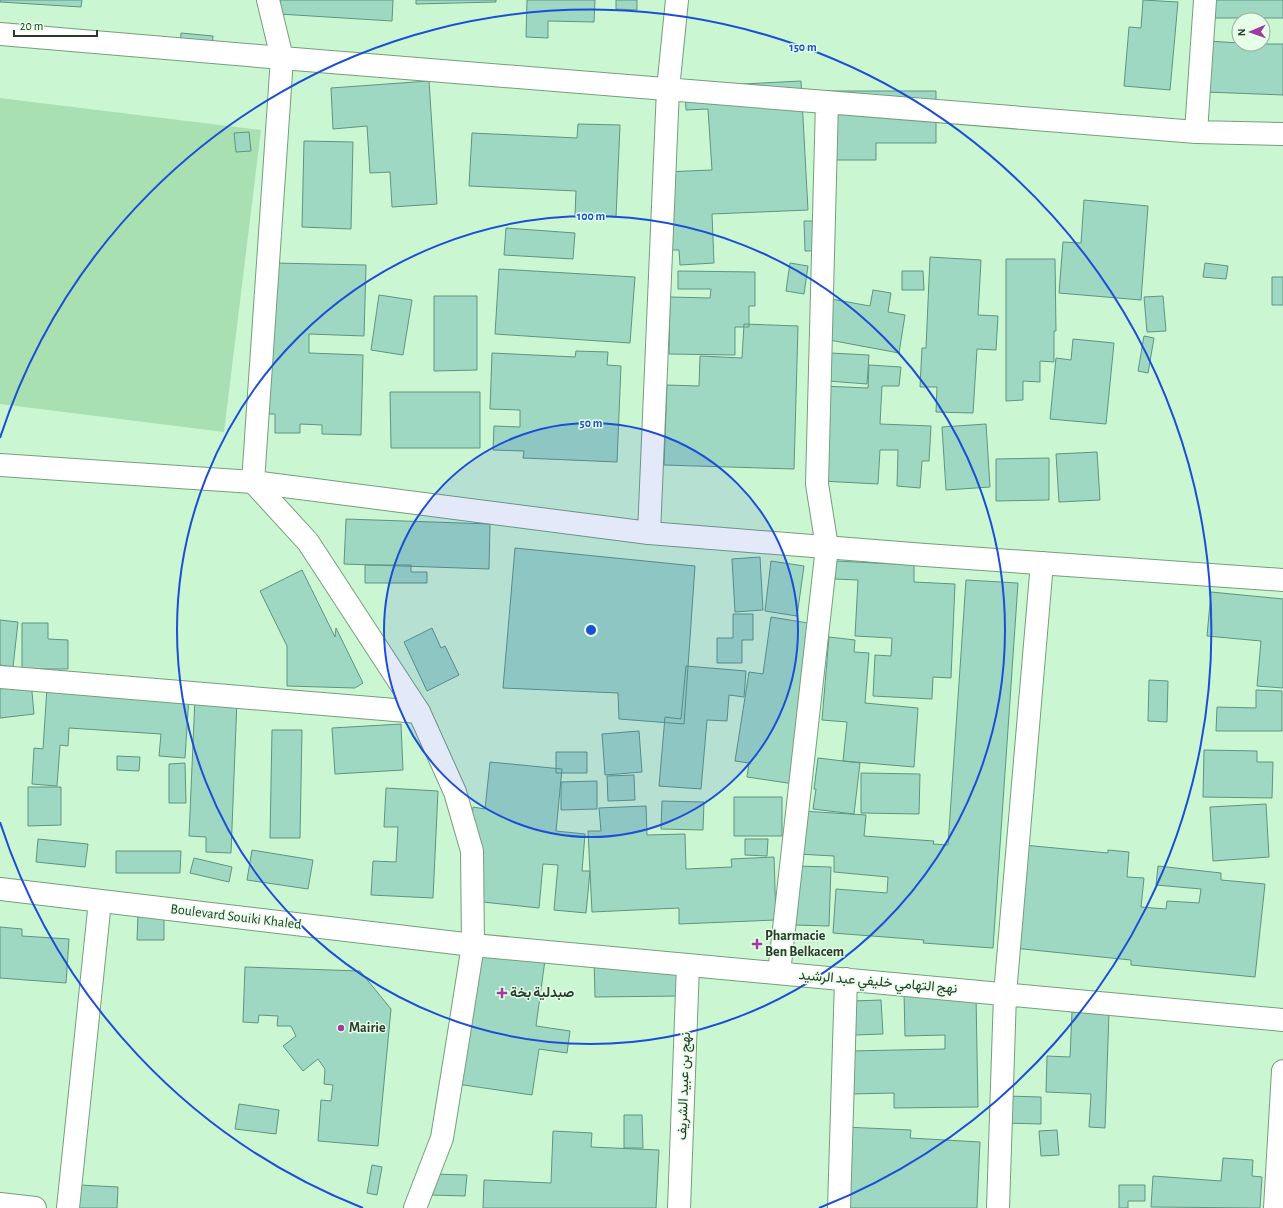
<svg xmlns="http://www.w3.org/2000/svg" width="1283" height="1208" font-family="'Alegreya Sans',Vazirmatn,sans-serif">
<rect width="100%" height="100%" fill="#cbf6d2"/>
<path fill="#a8e0b2" d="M0 98 261 130 224 432 0 404Z"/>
<path fill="#9ed8c2" stroke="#5d9581" d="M0 0H82L81 7 0 2Z
M280 0H393L392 21 279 14Z
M416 0H496V2L416 4Z
M527 0H595L594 22 548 21V38L526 37Z
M616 0H637V10L616 9Z
M1143 0 1178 2 1170 90 1124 86 1129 27 1141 28Z
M1212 0H1283V18H1212Z
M181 33 213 36 212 51 180 49Z
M1208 41 1239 43V44H1283V95L1206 92Z
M429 81 437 204 392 207 390 172 370 173 367 126 333 129 331 88Z
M801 81 808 210 712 214 714 263 680 265 679 250H668L664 172 712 170 708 109 686 110 685 87Z
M829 91H936V143H876V160H829Z
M578 124 620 125 616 217 575 215 576 191 469 186 472 133 577 138Z
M249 132 251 151 236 152 234 133Z
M304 141 353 142 351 229 302 227Z
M1084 200 1148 206 1141 300 1059 293 1063 242 1081 243Z
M804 221H820V251H805Z
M506 228 575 233 573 259 504 255Z
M930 257 981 260 978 315 998 316 996 350 977 349 973 413 936 412 937 387H920L922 348H926Z
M1006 259H1055L1056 331H1054V362L1040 361V382L1023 381V400L1006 401Z
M274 263 366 265 364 336 309 334V353L363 355 361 435 322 434V425L300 424V433H275V414H269Z
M790 263 808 266 804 294 786 291Z
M1205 263 1228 266 1226 279 1203 277Z
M499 269 635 277 630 343 495 334Z
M678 271 755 272V306H749V327H735V355L669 354 670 297 710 298 711 289H678Z
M902 271H923L924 290H902Z
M1272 277H1283V305H1272Z
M873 290 891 293 888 312 905 315 899 353 824 339 831 299 870 306Z
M379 295 412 300 403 355 371 350Z
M434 296H477V370L434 371Z
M1163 296 1166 331 1147 332 1144 297Z
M744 324 798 326 794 469 664 465 667 385 699 386 700 356 742 358Z
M1144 336 1154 338 1148 373 1138 371Z
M1073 339 1114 343 1106 424 1050 419 1056 358 1071 360Z
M576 351 608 352 607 365 621 366 617 462 523 458 524 451 493 450 494 426 520 427V410L490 409 492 353 575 357Z
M830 353 869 355 867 384 828 381Z
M869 365 901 367 899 386H882L880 424 931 426 929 461H922L920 488 897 486 898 450H880L878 484 821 481V386L868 388Z
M390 392H480V448H391Z
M986 424 990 487 946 490 942 427Z
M1097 452 1100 500 1059 502 1056 454Z
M1049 458V500L996 501V459Z
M346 519 490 524 489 569 344 564Z
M515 548 695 566 684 724 619 719 618 693 503 688Z
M760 557 763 610 735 612 732 559Z
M771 561 804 566 797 616 765 611Z
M836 561 914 565V582L955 584 951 678 933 677 932 699 873 696 875 655 891 656 892 638 855 636 858 580 835 579Z
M365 565H411V572H427V583H365Z
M302 570 335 637 336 628 363 683 355 688 287 686V646L260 591Z
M966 580 1018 583 993 948 923 943 924 940 833 933 836 889 887 893 888 877 834 872V856L798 854 802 811 866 815 864 836 934 841 933 844 948 845Z
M1211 592 1283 599V688L1257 686 1261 641 1207 636Z
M733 614H753V640H742V663H717V638H733Z
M771 617 814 624 801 785 747 777 749 763 735 761 749 672 763 674Z
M0 620 18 622 13 667 0 665Z
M22 623H48V639L68 640V669H22Z
M432 628 441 648 445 646 459 675 427 691 404 642Z
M829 637 855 640 854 652 869 653 865 703 918 708 914 767 843 761 847 722 822 720Z
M686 666 746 671 744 697 729 695 727 721 707 720 701 789 659 786 665 717 681 719Z
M1149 680 1168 681 1167 722 1148 721Z
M31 681 34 714 0 718V684Z
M47 687 189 696 185 758 159 756 161 734 69 728 68 746 60 745 57 786 32 784 34 748 43 749Z
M1256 690 1282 691V731H1216L1217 707 1256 708Z
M195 698 237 700 231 853 206 852V837L189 836Z
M401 724 403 770 335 774 332 728Z
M272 730H302L300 838H270Z
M639 731 642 772 605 775 602 734Z
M1204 750 1257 751V762H1273L1272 798 1203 797Z
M556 752H587V773H556Z
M117 756 140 757 139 771 117 770Z
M818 758 860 763 854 814 813 809 816 789H814Z
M490 762 562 769 556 831 585 834 582 871H590L586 913 554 910 558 865 543 864 539 908 464 900 473 807 485 809Z
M185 763 186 803H169V764Z
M861 773 920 774 919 814 861 813Z
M634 775 635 800 608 801 607 776Z
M597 781V809L561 810V782Z
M28 787H61V825L28 826Z
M386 788 438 791 433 898 371 895 373 861 396 862 398 827H384Z
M734 797H782V836H734Z
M662 801 704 802 703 830 661 829Z
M1266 804 1269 857 1213 861 1210 807Z
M646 806 647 835 685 834 686 869 732 867 731 859 774 857 776 920 679 924V908L592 912 588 831H601L599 808Z
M38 839 88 844 85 867 36 862Z
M745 839H768L767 856 745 855Z
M1023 845 1108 853V850L1129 852 1127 877 1144 878 1141 907 1166 909 1167 901 1199 903 1201 889 1156 885 1158 866 1221 873V880L1265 884 1255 977 1131 965V960L1013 948Z
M252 850 313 860 308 889 247 880Z
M116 851H181L180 873H116Z
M194 858 232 867 229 882 190 873Z
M796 866 831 867 829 926 795 925Z
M138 914 164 915V940H137Z
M0 927 22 929V936L69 939 66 983 0 978Z
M469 950 545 960 536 1026 570 1031 567 1053 539 1049 532 1095 450 1083Z
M679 958 680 996 595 997 594 959Z
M245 967 360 971 391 1009 378 1146 318 1141 321 1100 331 1101 333 1085 324 1084 325 1069 318 1059 303 1071 283 1046 296 1036 291 1026H277L278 1016 259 1015 258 1023 243 1022Z
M904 992 976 995 978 1107 894 1108V1093L851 1094 850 1051 945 1049V1035L905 1036Z
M881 1000 883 1034 855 1035 853 1001Z
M1072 1012 1109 1013 1105 1128 1089 1127 1091 1094 1046 1092 1047 1056 1070 1057Z
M1005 1096 1041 1097V1124L1004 1123Z
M239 1104 279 1110 276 1134 235 1129Z
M624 1115H642L643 1148H624Z
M844 1127 911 1130 910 1138 980 1142 977 1208H840Z
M1057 1130 1059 1155 1041 1156 1039 1131Z
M553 1131 592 1133 591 1147 659 1150 656 1208H483L484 1180 551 1183Z
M1223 1158 1253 1160 1252 1176 1262 1177 1260 1208 1151 1207 1153 1176 1221 1181Z
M372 1165 382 1167 377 1195 367 1193Z
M432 1174 467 1175 465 1196 431 1195Z
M80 1185 118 1187 117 1208H78Z
M1119 1185H1145V1201H1128V1208H1119Z"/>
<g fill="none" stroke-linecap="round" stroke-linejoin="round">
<g stroke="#759e7c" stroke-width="24">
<path id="street" d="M0 34 282 58 1196 132 1283 134
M1196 132 1205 0
M253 482 282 58 268 0
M649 533 668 89 677 0
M0 677 419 712
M0 889 473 945 1283 1020
M779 973 827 547 817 484 827 102
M0 1204 35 1208
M68 1208 100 901
M679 1208 688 965
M839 1208 846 979
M998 1208 1005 994 1042 563
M1275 1208 1283 1071"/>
</g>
<g stroke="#759e7c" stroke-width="24">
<path id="secondary" d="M253 482 308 542 419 712 455 792 472 851 473 945 456 1052 442 1138 415 1208"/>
</g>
<g stroke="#759e7c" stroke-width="24">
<path id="primary" d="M0 465 253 482 649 533 925 555 1283 580"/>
</g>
<use href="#street" stroke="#fff" stroke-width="22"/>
<use href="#secondary" stroke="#fff" stroke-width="22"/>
<use href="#primary" stroke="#fff" stroke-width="22"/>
</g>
<circle cx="591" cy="630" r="207" fill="#1d4ed8" fill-opacity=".12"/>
<g fill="none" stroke="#1d4ed8" stroke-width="2">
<circle cx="591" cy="630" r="207"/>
<circle cx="591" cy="630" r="414"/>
<path d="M363 1208A621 621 0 0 1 0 822M0 438A621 621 0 1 1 819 1208"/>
</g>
<g fill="#a23b9e" stroke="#e5ffe8" stroke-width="1.5">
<path d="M755 938h4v4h4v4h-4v4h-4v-4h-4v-4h4z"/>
<path d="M500 987h4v4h4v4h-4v4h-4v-4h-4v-4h4z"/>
<circle cx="341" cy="1028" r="4"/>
</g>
<g text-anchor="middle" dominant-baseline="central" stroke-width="3" stroke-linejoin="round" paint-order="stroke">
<g font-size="14" fill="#293a2b" stroke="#e5ffe8">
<text transform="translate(236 917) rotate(7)">Boulevard Souiki Khaled</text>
<text transform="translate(878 982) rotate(5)">نهج التهامي خليفي عبد الرشيد</text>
<text transform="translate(684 1086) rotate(-88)">نهج بن عبيد الشريف</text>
</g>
<g font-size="14" font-weight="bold" fill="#293a2b" stroke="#e5ffe8" text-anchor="start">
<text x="765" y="936">Pharmacie<tspan x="765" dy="16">Ben Belkacem</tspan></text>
<text x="510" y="993">صبدلية بخة</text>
<text x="349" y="1028">Mairie</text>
</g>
</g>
<circle cx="591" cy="630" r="6" fill="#1d4ed8" stroke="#e5ffe8" stroke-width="2"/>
<g font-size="12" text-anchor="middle" font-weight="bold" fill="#1d4ed8" stroke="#e5ffe8" stroke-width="3" stroke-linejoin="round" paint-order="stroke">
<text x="803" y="51">150 m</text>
<text x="591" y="220">100 m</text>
<text x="591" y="427">50 m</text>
</g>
<g transform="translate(1251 32) rotate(268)"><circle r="19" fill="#e5ffe8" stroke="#9ab09c"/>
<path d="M0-3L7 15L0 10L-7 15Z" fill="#a23b9e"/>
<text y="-6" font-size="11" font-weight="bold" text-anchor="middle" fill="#293a2b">N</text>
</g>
<path d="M14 30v6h83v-6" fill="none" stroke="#293a2b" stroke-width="2"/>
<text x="20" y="30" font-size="12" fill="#293a2b" stroke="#e5ffe8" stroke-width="3" paint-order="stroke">20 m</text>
</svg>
